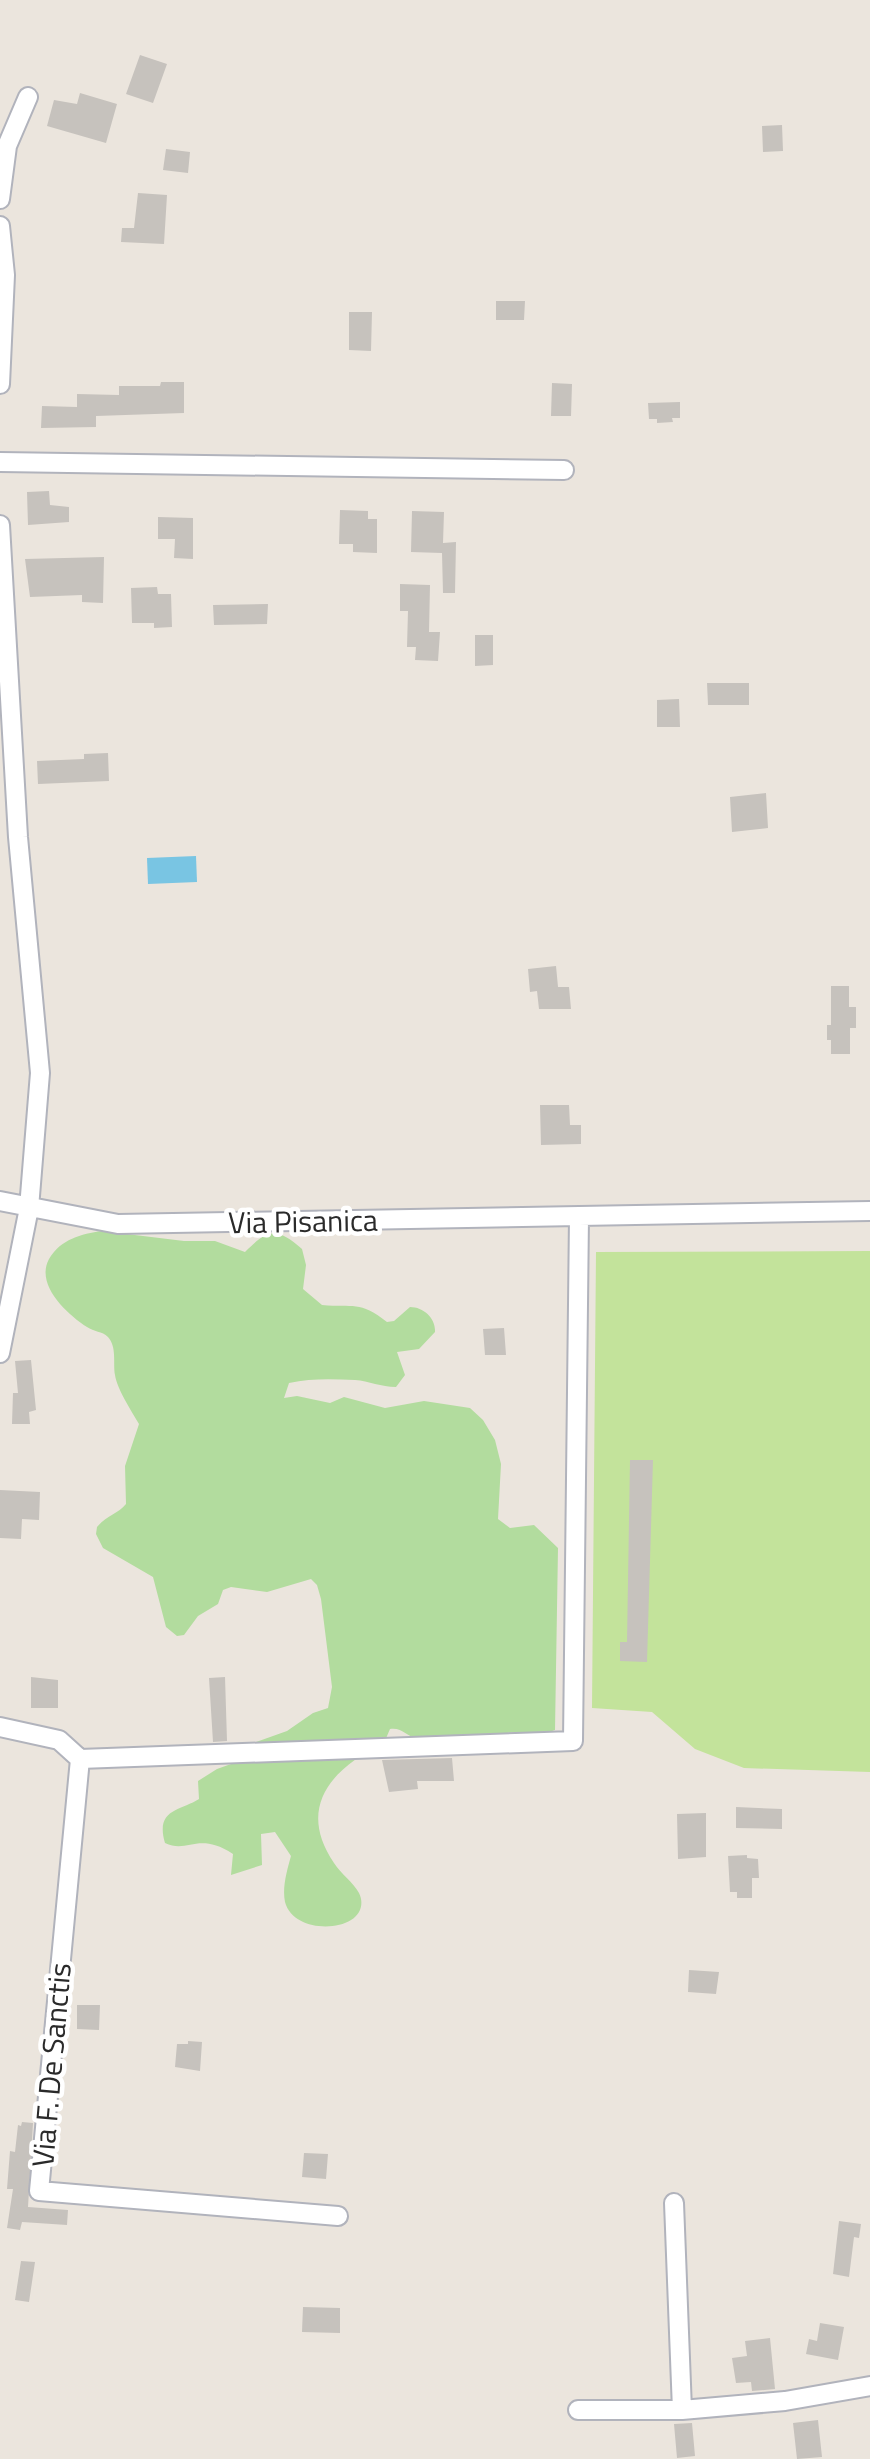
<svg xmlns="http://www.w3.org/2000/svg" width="870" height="2459" font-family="'Titillium Web',sans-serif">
<rect width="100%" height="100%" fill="#ebe5dd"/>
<path fill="#b2dc9e" d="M102 1231 184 1241H215L245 1252C268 1229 276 1226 302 1249L306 1265 303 1289 322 1305C354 1308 359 1300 387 1322L394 1321 410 1307C424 1307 436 1319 435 1332L419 1349 397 1352 405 1375 396 1387C381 1387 369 1381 355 1380 333 1379 311 1378 289 1383L284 1398 297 1396 330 1403 344 1397 385 1408 424 1401 470 1408 483 1420 495 1440 501 1464 498 1519 510 1528 534 1525 558 1548 555 1730C538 1737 525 1731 507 1733 479 1737 448 1745 419 1739 407 1737 402 1727 390 1729L384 1743C332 1768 296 1807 334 1863 341 1874 353 1882 359 1893 364 1903 361 1914 351 1920 332 1932 292 1928 285 1902 282 1888 287 1870 291 1856L275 1832 261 1834 262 1865 231 1875 233 1854C198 1831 188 1854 165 1843 155 1809 180 1811 199 1799L198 1781 217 1769 231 1764 253 1743 287 1731 313 1713 328 1708 332 1687 321 1599 317 1585 311 1579 267 1592 231 1587 223 1590 218 1604 198 1616 184 1635 177 1636 166 1627 153 1577 103 1548 96 1534 97 1527C107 1515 118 1514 126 1504L125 1466 139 1424C131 1410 117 1389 115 1375 113 1363 117 1347 108 1337 102 1331 94 1332 87 1327 67 1314 35 1285 49 1259 61 1239 81 1234 102 1231Z"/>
<path fill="#c3e39b" d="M870 1251V1772L744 1768 695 1749 652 1712 592 1708 596 1252Z"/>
<path fill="#79c5e3" d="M196 856 197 882 148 884 147 858Z"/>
<path fill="#c6c2bd" d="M140 55 167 64 153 103 126 94Z
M80 93 117 104 106 143 47 126 54 100 77 104Z
M782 125 783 151 763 152 762 126Z
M166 149 190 152 188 173 163 170Z
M138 193 167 195 164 244 121 242 122 228H134Z
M496 301H525L524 320H496Z
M349 312H372L371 351 349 350Z
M161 382H184V413L96 416V427L41 428 42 406 77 407V394L119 395V386H160Z
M552 383 572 384 571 416H551Z
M680 402V418H672L673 422 657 423V419H649L648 403Z
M49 491 50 505 69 507V522L28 525 27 492Z
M340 510 368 511V519H377V553L353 552V544H339Z
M412 511 444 512 443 543 456 542 455 593H443L442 553 411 552Z
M158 517 193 518V559L174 558 175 539H158Z
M104 557 103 603 82 602V595L30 597 25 559Z
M400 584 430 585 429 632H440L438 661 415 660 416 647H407L408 611H400Z
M157 587 158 594H171L172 627 154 628V623H132L131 588Z
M268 604 267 624 214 625 213 605Z
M475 635H493V665L475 666Z
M707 683H749V705H708Z
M679 699 680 727H657V700Z
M108 753 109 781 38 784 37 761 84 759V754Z
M766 793 768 828 732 832 730 797Z
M556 966 558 987H569L571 1009H539L537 991 530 992 528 969Z
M831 986H849V1007H856V1028H850V1054H831V1040H827V1025H831Z
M540 1105H569L570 1125H581V1144L541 1145Z
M504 1328 506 1355H485L483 1329Z
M31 1360 36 1410 29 1412 30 1424H12L13 1393H18L15 1361Z
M630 1460H653L647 1662 620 1661V1642H627Z
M0 1490 40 1492 39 1520 22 1519 21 1539 0 1538Z
M31 1677 58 1680V1708H31Z
M225 1677 227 1741 213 1742 209 1678Z
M452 1758 454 1781H417L418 1789 389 1792 382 1760Z
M736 1807 782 1809V1829L736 1828Z
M706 1813V1857L678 1859 677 1814Z
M747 1855V1858L758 1859 759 1878H752V1898H737V1892H730L728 1856Z
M689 1970 719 1972 716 1994 688 1992Z
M77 2005H100L99 2030 77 2029Z
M188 2041 202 2042 200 2071 175 2067 177 2044H188Z
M22 2122 33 2123 28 2207 68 2210 67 2225 22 2222 20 2230 7 2228 13 2189H7L10 2151 15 2152 18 2125 21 2126Z
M304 2153 328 2154 326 2179 302 2177Z
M839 2221 861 2224 859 2238 854 2237 849 2277 833 2274Z
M21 2261 35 2262 29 2302 15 2300Z
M303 2307 340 2308V2333L302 2332Z
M820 2323 844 2327 838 2360 806 2354 809 2339 817 2341Z
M770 2338 775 2389 752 2391 751 2382 736 2383 732 2358 747 2356 745 2341Z
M818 2420 822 2457 797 2459 793 2423Z
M692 2423 695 2456 677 2458 674 2424Z"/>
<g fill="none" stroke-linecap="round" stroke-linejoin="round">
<g stroke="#b1b3bc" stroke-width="22">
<path id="minor" d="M0 199 7 146 28 97
M0 226 5 275 0 384
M0 462 564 470
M0 525 18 837 40 1073 29 1208 0 1353
M0 1201 118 1224 870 1211
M0 1727 59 1740 80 1759 39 2191 338 2216
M80 1759 573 1741 579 1217
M674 2203 682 2410
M578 2410H682L785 2401 870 2386"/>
</g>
<use href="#minor" stroke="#fff" stroke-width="18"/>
</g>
<g text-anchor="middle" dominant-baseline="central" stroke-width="9" stroke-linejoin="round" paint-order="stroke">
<g font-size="30" fill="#2a2a2a" stroke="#fff">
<text transform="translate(303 1221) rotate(-1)">Via Pisanica</text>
<text transform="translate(51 2065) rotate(-85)">Via F. De Sanctis</text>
</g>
</g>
</svg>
